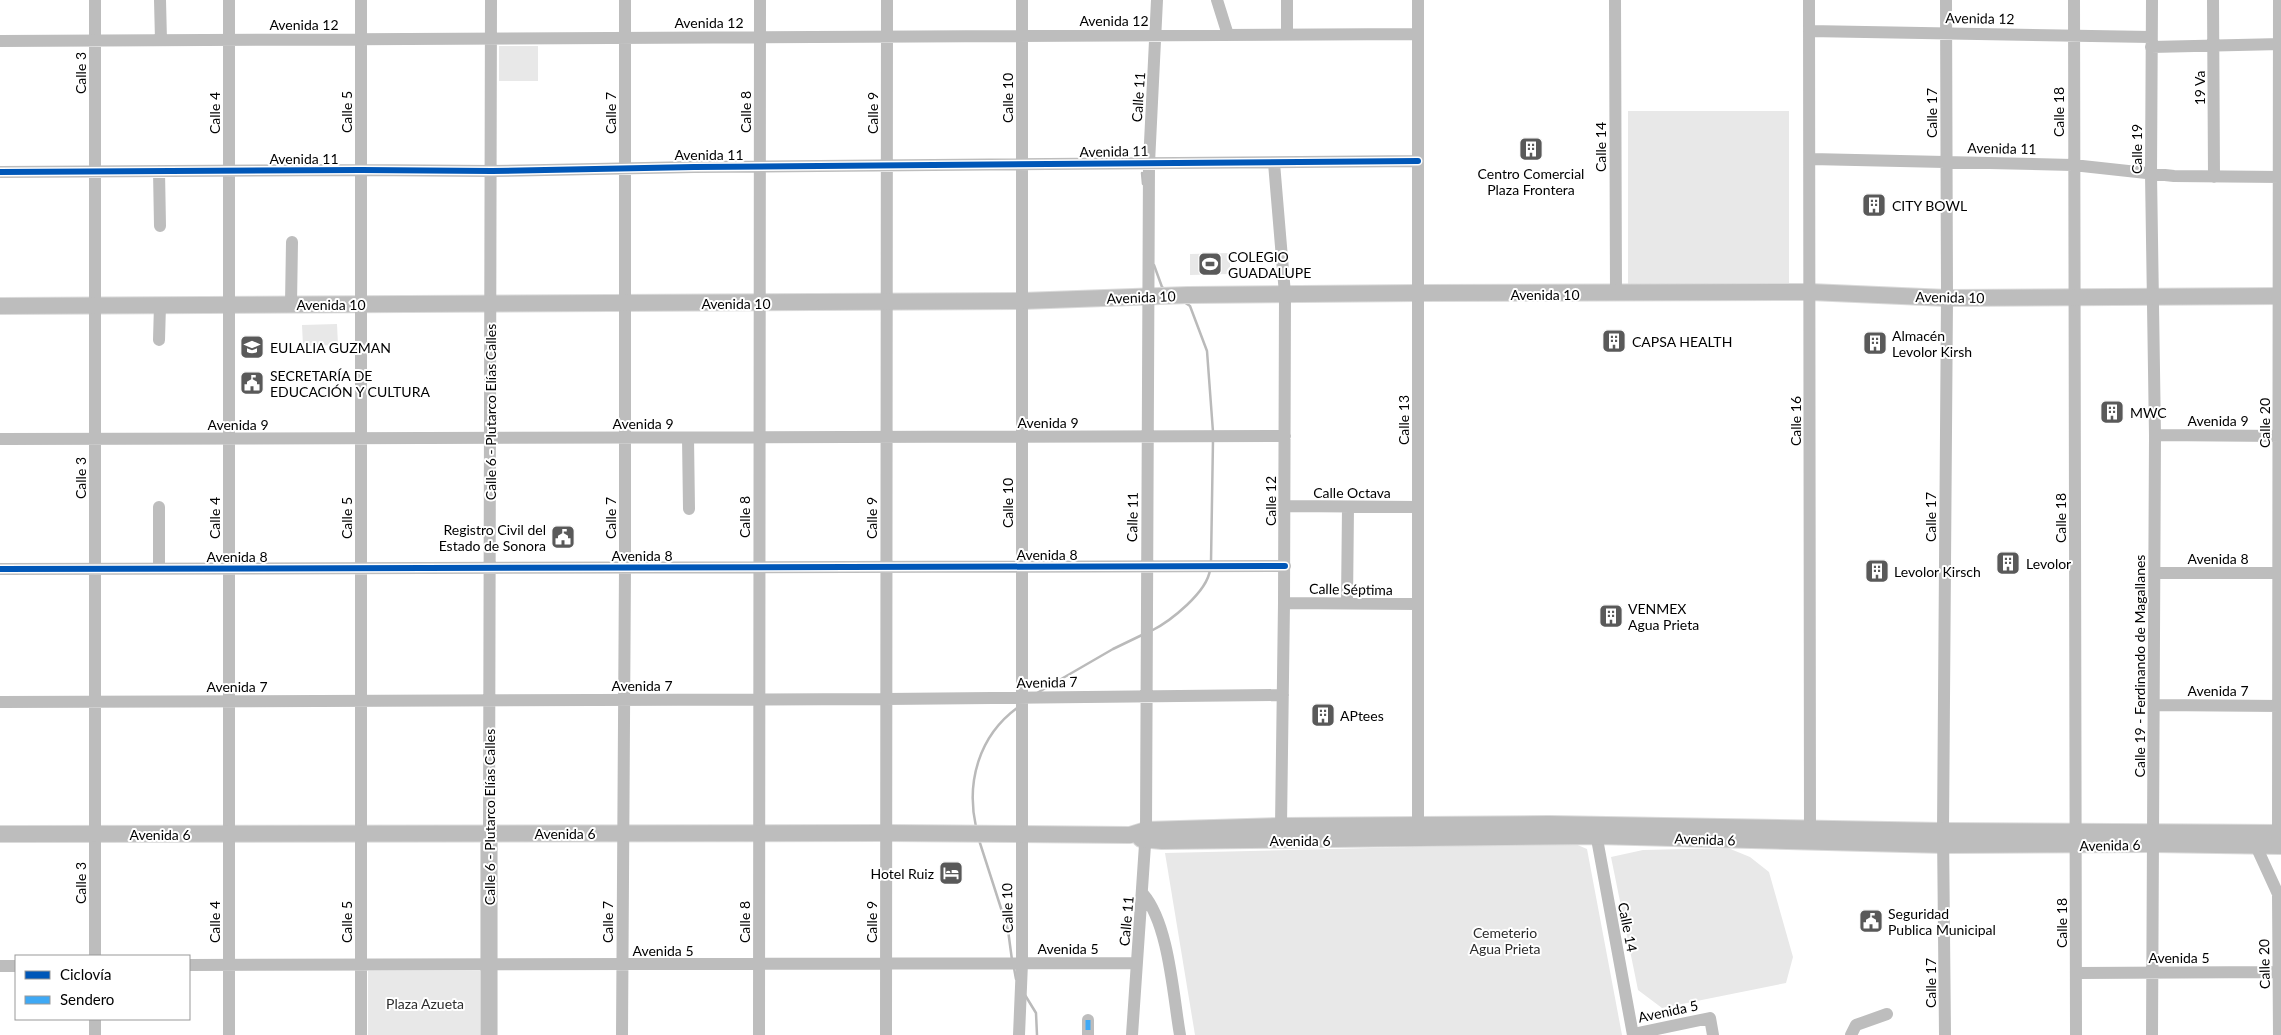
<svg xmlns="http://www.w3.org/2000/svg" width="2281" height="1035" font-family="Lato,sans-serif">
<rect width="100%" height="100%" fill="#fff"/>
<path fill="#e8e8e8" d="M499 46H538V81H499Z
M1628 111H1789V284H1628Z
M1230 253V274L1190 275V254Z
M337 324 338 345 303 346 302 325Z
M1573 843 1587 849 1622 1035H1195L1165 853Z
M1728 848 1750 857 1769 872 1793 957 1786 983 1662 1008 1638 990 1611 857 1643 850Z
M368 971H481L482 1035H368Z"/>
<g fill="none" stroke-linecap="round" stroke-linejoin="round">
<path stroke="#bababa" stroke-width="2.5" d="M1142 173 1143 184
M1154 265 1162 287 1165 289
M1184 302 1190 306 1207 351 1213 432
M1211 562 1213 440
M1151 631C1171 621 1207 592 1210 570
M1037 693 1113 649 1142 635
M976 827C966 782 979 736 1017 708
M979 840 1008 930 1012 960
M1014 968 1016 979
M1025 995 1036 1013 1037 1035"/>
<g stroke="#dbdbdb" stroke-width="18">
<path id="major" d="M0 306 1022 301 1188 295 1417 293 1810 292 1947 298 2281 296
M0 834 886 833 1130 835 1146 830 1281 826 1549 824 1943 831 2281 833
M1141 839 1162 841 1597 836 1944 845 2153 844 2281 846
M489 1035V833"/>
</g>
<path stroke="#bdbdbd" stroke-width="12" d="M95 0V956
M160 0 161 40
M229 0V1035
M361 0V1035
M1217 0 1228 35
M1287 0V34
M1418 0V832
M1615 0 1616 294
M1809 0 1810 837
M2074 0 2076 1035
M2152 0 2151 174 2155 435 2152 1035
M2213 0 2214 177
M1809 31 2151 37
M0 41 1418 34
M2151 47 2281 44
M1811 159 2073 165 2174 176 2281 177
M1274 163 1285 294 1284 603 1281 826 1282 835
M159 171 160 226
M0 172 361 170 492 171 694 167 1418 161
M291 304 292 242
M159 340 160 305
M2155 435 2281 436
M688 438 689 509
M0 439 1285 436
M1285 506 1418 507
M159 507V568
M0 569 1285 566
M2155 573H2281
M1284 603 1418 604
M1347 603 1348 507
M0 702 886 699 1283 695
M2154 705 2281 706
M1595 828 1633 1035
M489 833 491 0
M2278 840 2279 0
M2256 846 2278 894 2279 1035
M1143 894C1169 924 1173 995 1180 1035
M189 965 1137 963
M0 966H16
M2077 973 2281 972
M95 1019V1035
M1088 1020V1035
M1633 1034 1710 1018 1713 1035
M622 1035 625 567V0
M759 1035 760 0
M886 1035 887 0
M1019 1035 1022 963V0
M1132 1035 1146 830 1149 163 1157 0
M1851 1035 1856 1025 1887 1014
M1945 1035 1943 831 1947 298 1946 0"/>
<use href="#major" stroke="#bdbdbd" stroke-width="16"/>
<path stroke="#3fa9f5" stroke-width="5" stroke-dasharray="10 5" stroke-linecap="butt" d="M1088 1020V1035"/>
<g stroke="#fff" stroke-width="9">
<path id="cycleway" d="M0 172 361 170 492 171 694 167 1418 161
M0 569 1285 566"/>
</g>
<use href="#cycleway" stroke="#0057b8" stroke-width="6"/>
</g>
<defs>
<g id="building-square" transform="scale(1.25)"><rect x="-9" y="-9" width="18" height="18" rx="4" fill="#595959" stroke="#fff"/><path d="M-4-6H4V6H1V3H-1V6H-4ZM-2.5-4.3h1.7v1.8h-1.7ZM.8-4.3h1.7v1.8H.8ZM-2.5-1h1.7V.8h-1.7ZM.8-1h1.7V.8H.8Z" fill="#fff"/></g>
<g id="stadium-square" transform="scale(1.25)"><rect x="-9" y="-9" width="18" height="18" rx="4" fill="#595959" stroke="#fff"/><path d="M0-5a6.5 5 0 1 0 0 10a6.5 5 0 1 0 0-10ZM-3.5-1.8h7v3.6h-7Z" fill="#fff"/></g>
<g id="school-square" transform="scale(1.25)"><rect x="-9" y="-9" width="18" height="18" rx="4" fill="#595959" stroke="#fff"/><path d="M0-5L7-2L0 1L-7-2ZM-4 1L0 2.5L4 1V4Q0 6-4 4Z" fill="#fff"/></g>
<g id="civic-square" transform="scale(1.25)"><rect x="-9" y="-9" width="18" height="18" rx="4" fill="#595959" stroke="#fff"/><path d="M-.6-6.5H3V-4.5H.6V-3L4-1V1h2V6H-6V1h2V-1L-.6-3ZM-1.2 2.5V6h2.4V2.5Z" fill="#fff"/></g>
<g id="hotel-square" transform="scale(1.25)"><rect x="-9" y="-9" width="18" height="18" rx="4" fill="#595959" stroke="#fff"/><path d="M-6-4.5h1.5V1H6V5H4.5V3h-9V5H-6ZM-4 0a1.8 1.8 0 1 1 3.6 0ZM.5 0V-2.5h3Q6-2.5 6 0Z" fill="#fff"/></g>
</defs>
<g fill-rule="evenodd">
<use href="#building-square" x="1531" y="149"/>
<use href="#building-square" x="1874" y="205"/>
<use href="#stadium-square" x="1210" y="264"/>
<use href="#building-square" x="1614" y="341"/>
<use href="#building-square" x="1875" y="343"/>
<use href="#school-square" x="252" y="347"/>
<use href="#civic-square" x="252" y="383"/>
<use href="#building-square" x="2112" y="412"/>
<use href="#civic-square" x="563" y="537"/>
<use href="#building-square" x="2008" y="563"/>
<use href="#building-square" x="1877" y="571"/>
<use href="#building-square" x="1611" y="616"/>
<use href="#building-square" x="1323" y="715"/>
<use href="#hotel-square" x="951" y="873"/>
<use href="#civic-square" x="1871" y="921"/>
</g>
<g text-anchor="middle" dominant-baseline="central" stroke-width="4" stroke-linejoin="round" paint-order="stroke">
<g font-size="14" fill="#000" stroke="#fff">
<text transform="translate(1980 18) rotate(1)">Avenida 12</text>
<text x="1114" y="20">Avenida 12</text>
<text x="709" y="22">Avenida 12</text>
<text x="304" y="24">Avenida 12</text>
<text transform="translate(80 73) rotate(-90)">Calle 3</text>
<text transform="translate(2199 88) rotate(-90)">19 Va</text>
<text transform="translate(1138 97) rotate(-86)">Calle 11</text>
<text transform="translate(1007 98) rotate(-90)">Calle 10</text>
<text transform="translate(346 112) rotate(-90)">Calle 5</text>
<text transform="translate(745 112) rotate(-90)">Calle 8</text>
<text transform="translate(2058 112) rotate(-90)">Calle 18</text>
<text transform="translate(214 113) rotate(-90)">Calle 4</text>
<text transform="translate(610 113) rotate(-90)">Calle 7</text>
<text transform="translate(872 113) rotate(-90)">Calle 9</text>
<text transform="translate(1931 113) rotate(-90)">Calle 17</text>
<text transform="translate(1600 147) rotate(-90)">Calle 14</text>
<text transform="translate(2002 148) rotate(1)">Avenida 11</text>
<text transform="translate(2136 149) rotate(-90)">Calle 19</text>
<text transform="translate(1114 151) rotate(-1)">Avenida 11</text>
<text x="709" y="154">Avenida 11</text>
<text x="304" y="158">Avenida 11</text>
<text x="1545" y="294">Avenida 10</text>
<text transform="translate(1141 297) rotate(-2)">Avenida 10</text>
<text transform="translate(1950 297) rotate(1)">Avenida 10</text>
<text x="736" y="303">Avenida 10</text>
<text x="331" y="304">Avenida 10</text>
<text transform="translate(490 412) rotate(-90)">Calle 6 - Plutarco Elías Calles</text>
<text transform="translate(1403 420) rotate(-90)">Calle 13</text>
<text x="2218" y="420">Avenida 9</text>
<text transform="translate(1795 421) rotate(-90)">Calle 16</text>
<text x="1048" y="422">Avenida 9</text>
<text x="643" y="423">Avenida 9</text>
<text transform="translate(2264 423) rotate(-90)">Calle 20</text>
<text x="238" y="424">Avenida 9</text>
<text transform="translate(80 478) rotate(-90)">Calle 3</text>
<text x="1352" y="492">Calle Octava</text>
<text transform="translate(1270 501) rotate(-90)">Calle 12</text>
<text transform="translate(1007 503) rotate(-90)">Calle 10</text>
<text transform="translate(744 517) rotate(-90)">Calle 8</text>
<text transform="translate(1132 517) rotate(-89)">Calle 11</text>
<text transform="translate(1930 517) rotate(-90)">Calle 17</text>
<text transform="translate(214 518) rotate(-90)">Calle 4</text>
<text transform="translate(346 518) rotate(-90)">Calle 5</text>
<text transform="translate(610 518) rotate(-90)">Calle 7</text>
<text transform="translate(871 518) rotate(-90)">Calle 9</text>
<text transform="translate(2060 518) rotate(-90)">Calle 18</text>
<text x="1047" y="554">Avenida 8</text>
<text x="642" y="555">Avenida 8</text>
<text x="237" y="556">Avenida 8</text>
<text x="2218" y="558">Avenida 8</text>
<text transform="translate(1351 589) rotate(1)">Calle Séptima</text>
<text transform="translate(2139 666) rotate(-90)">Calle 19 - Ferdinando de Magallanes</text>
<text transform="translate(1047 682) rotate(-1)">Avenida 7</text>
<text x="642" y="685">Avenida 7</text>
<text x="237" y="686">Avenida 7</text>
<text x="2218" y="690">Avenida 7</text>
<text transform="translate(489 817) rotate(-90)">Calle 6 - Plutarco Elías Calles</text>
<text x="565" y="833">Avenida 6</text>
<text x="160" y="834">Avenida 6</text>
<text transform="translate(1705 839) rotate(2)">Avenida 6</text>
<text x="1300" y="840">Avenida 6</text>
<text transform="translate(2110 845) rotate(-1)">Avenida 6</text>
<text transform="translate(80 883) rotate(-90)">Calle 3</text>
<text transform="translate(1007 908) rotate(-91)">Calle 10</text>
<text transform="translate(1126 921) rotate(-85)">Calle 11</text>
<text transform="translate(214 922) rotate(-90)">Calle 4</text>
<text transform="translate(346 922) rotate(-90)">Calle 5</text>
<text transform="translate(607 922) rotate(-90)">Calle 7</text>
<text transform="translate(744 922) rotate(-90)">Calle 8</text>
<text transform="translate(871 922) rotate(-90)">Calle 9</text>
<text transform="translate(2061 923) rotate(-90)">Calle 18</text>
<text transform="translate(1628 927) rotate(79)">Calle 14</text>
<text x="1068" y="948">Avenida 5</text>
<text x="663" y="950">Avenida 5</text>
<text x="2179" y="957">Avenida 5</text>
<text transform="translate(2264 964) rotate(-91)">Calle 20</text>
<text transform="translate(1930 983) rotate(-90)">Calle 17</text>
<text transform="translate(1668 1011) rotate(-12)">Avenida 5</text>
</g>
<g font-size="14" fill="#000" stroke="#fff" text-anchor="start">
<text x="1531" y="173" text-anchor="middle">Centro Comercial<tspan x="1531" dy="16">Plaza Frontera</tspan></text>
<text x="1892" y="205">CITY BOWL</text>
<text x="1228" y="256">COLEGIO<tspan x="1228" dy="16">GUADALUPE</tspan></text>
<text x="1892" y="335">Almacén<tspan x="1892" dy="16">Levolor Kirsh</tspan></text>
<text x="1632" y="341">CAPSA HEALTH</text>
<text x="270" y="347">EULALIA GUZMAN</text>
<text x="270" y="375">SECRETARÍA DE<tspan x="270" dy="16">EDUCACIÓN Y CULTURA</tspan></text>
<text x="2130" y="412">MWC</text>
<text x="546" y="529" text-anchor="end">Registro Civil del<tspan x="546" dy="16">Estado de Sonora</tspan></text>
<text x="2026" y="563">Levolor</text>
<text x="1894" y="571">Levolor Kirsch</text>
<text x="1628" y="608">VENMEX<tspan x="1628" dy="16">Agua Prieta</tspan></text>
<text x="1340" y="715">APtees</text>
<text x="934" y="873" text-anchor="end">Hotel Ruiz</text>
<text x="1888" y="913">Seguridad<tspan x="1888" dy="16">Publica Municipal</tspan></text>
</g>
<g font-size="14" fill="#2c2c2c" stroke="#fff">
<text x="1505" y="932">Cemeterio<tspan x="1505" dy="16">Agua Prieta</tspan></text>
<text x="425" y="1003">Plaza Azueta</text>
</g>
</g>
<rect x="15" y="955" width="175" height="65" fill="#ffffff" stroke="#999999"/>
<rect x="25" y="971" width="25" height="8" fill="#0057b8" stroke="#999999"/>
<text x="60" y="980" font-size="15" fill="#000000">Ciclovía</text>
<rect x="25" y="996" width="25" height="8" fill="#3fa9f5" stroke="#999999"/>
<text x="60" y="1005" font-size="15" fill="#000000">Sendero</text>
</svg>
